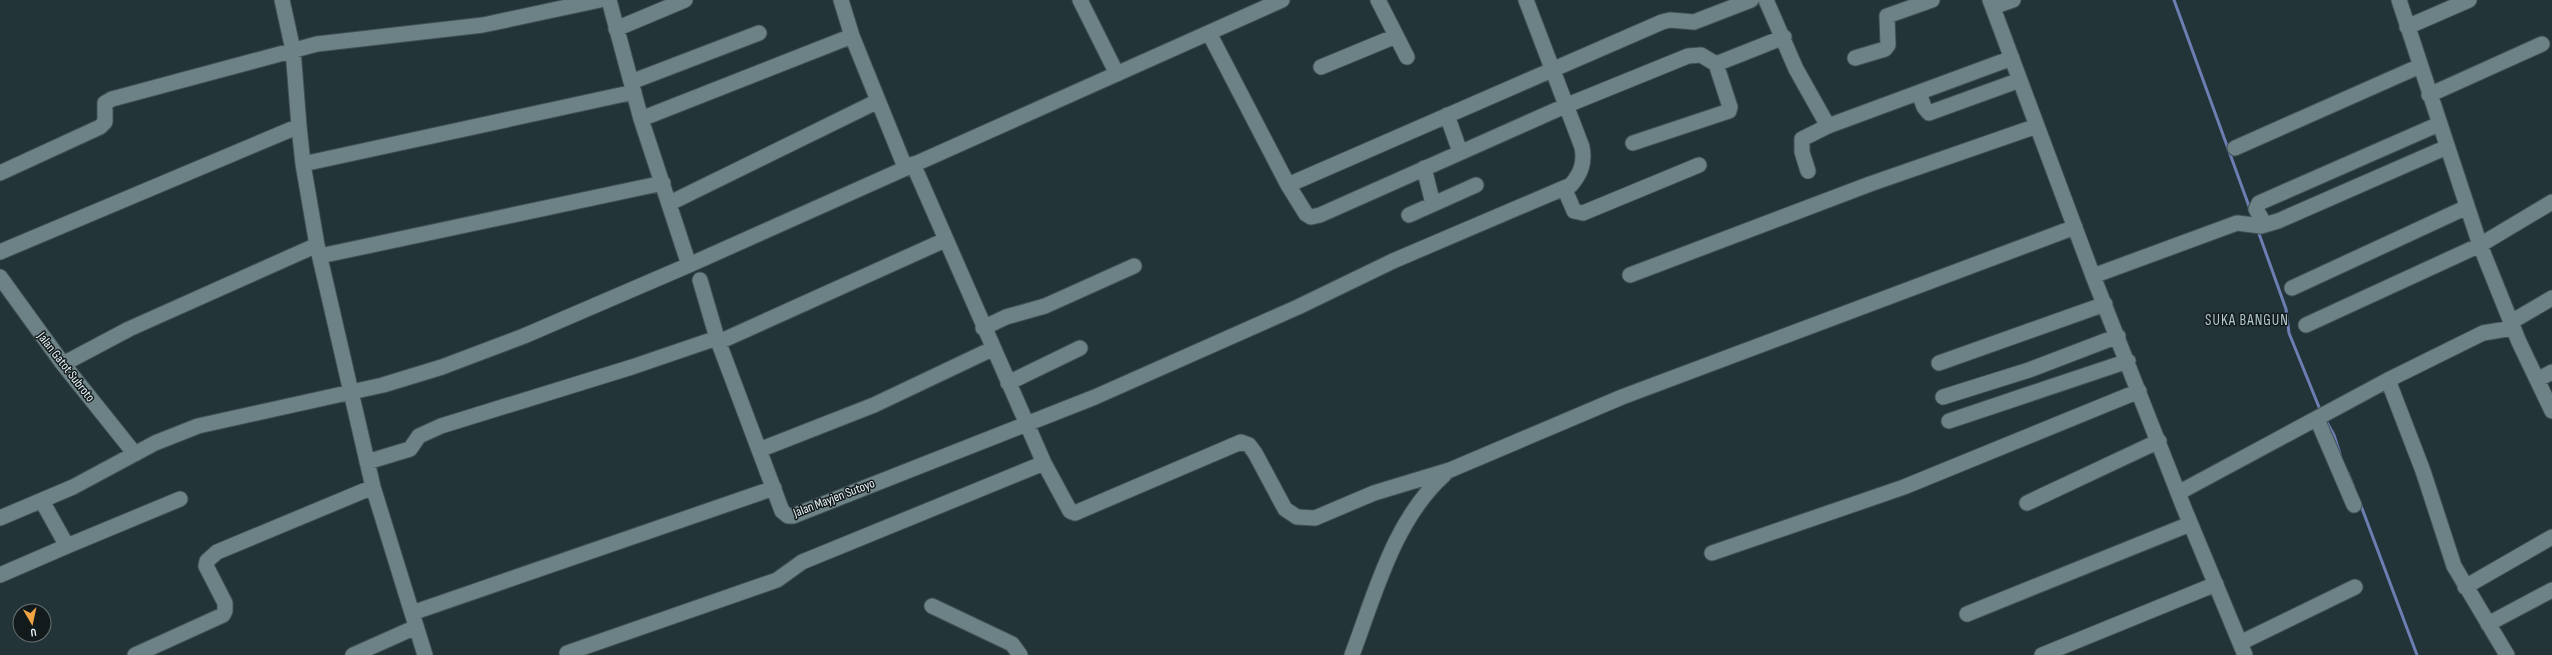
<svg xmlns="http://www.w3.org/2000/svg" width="2552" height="655" font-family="'Sofia Sans Condensed',sans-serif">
<rect width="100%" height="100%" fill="#223438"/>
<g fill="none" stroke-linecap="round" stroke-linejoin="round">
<path stroke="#6c7eb2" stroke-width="3" d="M2174 0 2250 209
M2258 231 2286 309 2289 333 2321 412
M2325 419 2334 435 2340 454
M2348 473 2353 485
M2360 503 2417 655"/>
<g stroke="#405154" stroke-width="17">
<path id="minor" d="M282 0 293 50 299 126
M609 0 641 119 689 265
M841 0 852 36 905 167
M1080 0 1117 74
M1378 0 1407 57
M1766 0 1796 69 1828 126 2012 58
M1990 0 2093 276 2184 508 2245 655
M2399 0 2480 245 2519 342 2552 411
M1993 7 2013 0
M2407 27 2469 0
M616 29 685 0
M1209 33 1288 185 1306 214 1311 217 1320 215 1565 106 1688 56 1701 55 1716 64 1784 37
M1855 58 1885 49 1888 45 1887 16 1932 0
M1321 67 1396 36
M631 82 759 33
M1919 93 1924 107 1929 113 2020 80
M2429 95 2542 44
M1447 115 1460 152
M641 119 852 36
M1633 143 1729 111 1730 107 1716 64
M2235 148 2420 66
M303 164 634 92
M913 164 1044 463 1070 511 1075 513 1241 442 1249 445 1255 453 1285 509 1297 517 1315 518 1374 493 1450 470 1622 397 2075 227
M1424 168 1433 204
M1808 171 1802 152V139L1828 126
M0 173 100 127 105 122V103L112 99 317 44 483 25 600 0
M1288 185 1662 22 1670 20 1694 22 1751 0
M1565 190 1574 211 1583 213 1699 165
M670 203 878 101
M1409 215 1476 185
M2265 225 2256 209 2259 203 2439 124
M317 245 373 487 425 655
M0 252 299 126 303 164 317 245 129 329 63 364
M320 256 663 183
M1630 275 1870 184 2037 126
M2093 276 2237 223 2261 226 2278 221 2447 147
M0 277 63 364 135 454
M700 280 717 338 782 511 788 516H793L1095 397 1298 307 1393 261 1571 185C1581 173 1585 163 1582 147L1526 0
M2292 288 2467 207
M2511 322 2552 298
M2306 325 2480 245 2552 202
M983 328 1006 317 1045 306 1134 266
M719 342 945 240
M1939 363 2105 304
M2388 380 2423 471 2454 566 2507 655
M2537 380 2552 372
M1008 383 1080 348
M1943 397 2029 370 2118 336
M2317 419 2354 505
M1949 421 2128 361
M759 450 874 405 992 349
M367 462 410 449 419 436 441 426 632 367 717 338
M2178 493 2388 380 2483 333 2513 328
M2027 503 2159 441
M0 518 73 487 155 443 198 426 383 385 442 367 524 336 689 265 1282 0
M67 546 180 499
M1712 553 1904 487 2139 391
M0 575 67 546 42 501
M2465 587 2552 537
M932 606 1012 644 1020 655
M412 613 774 488
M1967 614 2190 524
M2488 624 2552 590
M2240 643 2355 587
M567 653 777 580 802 562 1044 463
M135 655 223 615 225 611V603L206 566 207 561 217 552 373 487
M353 655 416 627
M1352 655C1375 594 1394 520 1444 475
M2042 655 2216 584"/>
</g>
<use href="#minor" stroke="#6d8286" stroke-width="15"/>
</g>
<g text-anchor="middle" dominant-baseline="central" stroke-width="3" stroke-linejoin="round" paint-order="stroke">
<g font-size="13" fill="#ecf7fa" stroke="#121a1c">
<text transform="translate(66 367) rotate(52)">Jalan Gatot Subroto</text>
<text transform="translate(834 498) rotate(-21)">Jalan Mayjen Sutoyo</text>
</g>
<g font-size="15" letter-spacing="1" fill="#b3c9cd" stroke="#121a1c">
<text x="2247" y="320">SUKA BANGUN</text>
</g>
</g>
<g transform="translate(32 623) rotate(171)"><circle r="19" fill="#121a1c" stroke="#697275"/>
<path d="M0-3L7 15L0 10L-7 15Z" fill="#f3a442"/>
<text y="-6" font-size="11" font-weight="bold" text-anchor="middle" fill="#ecf7fa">U</text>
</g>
</svg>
